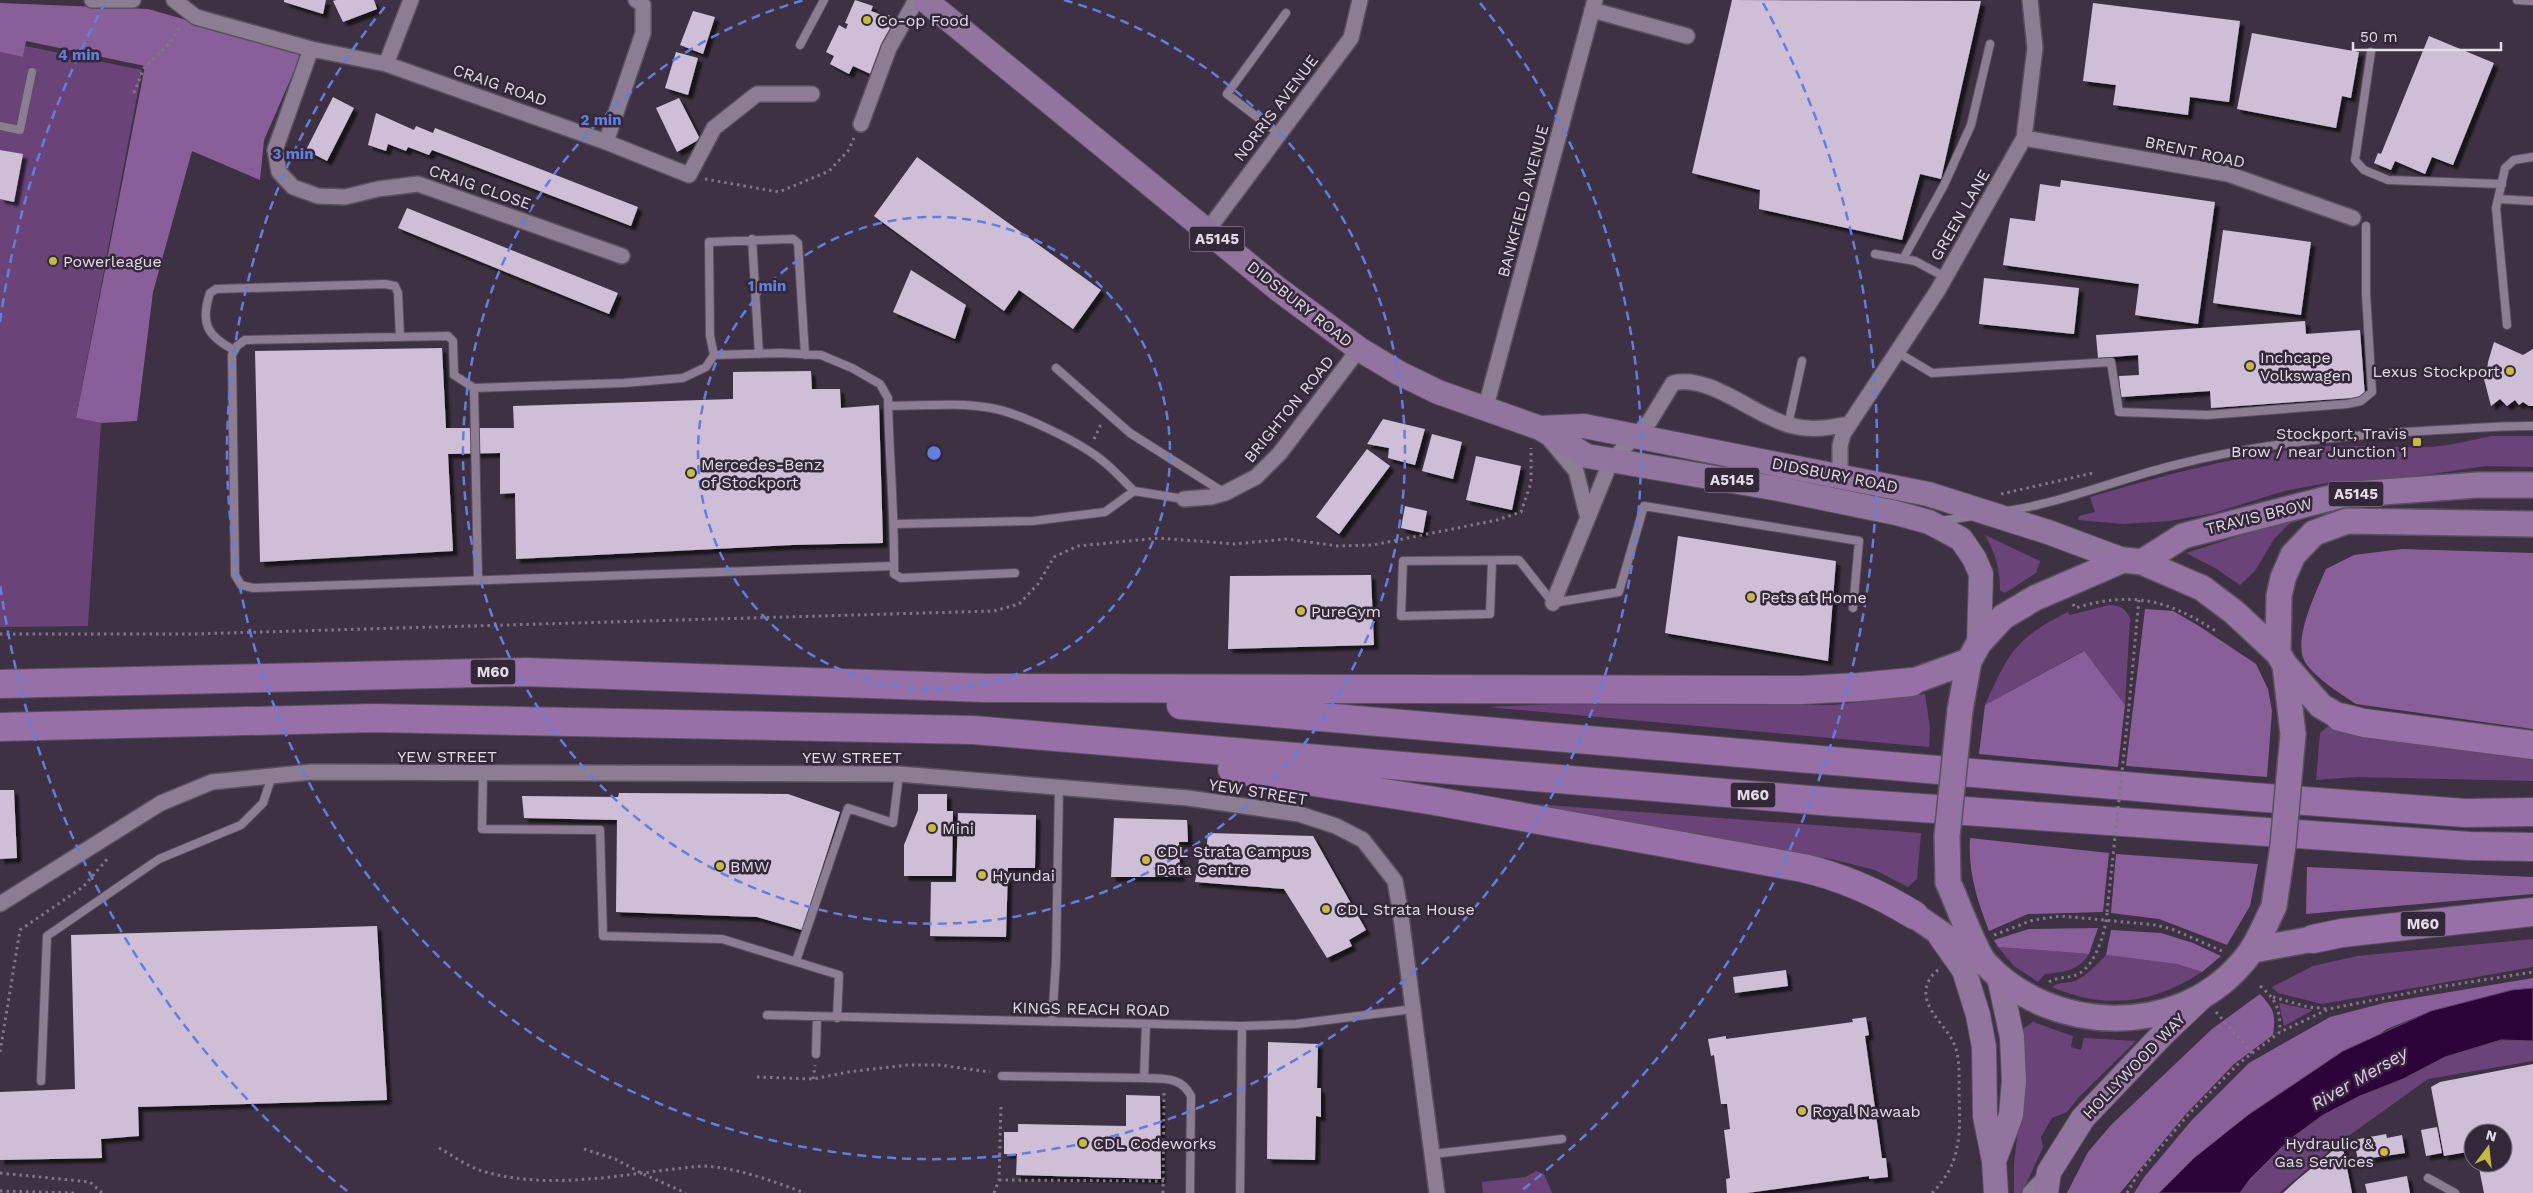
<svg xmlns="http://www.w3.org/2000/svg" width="2533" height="1193" font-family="'Work Sans',sans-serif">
<defs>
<filter id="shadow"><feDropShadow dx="4.5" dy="4.5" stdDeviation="1" flood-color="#0009"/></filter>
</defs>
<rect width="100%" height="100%" fill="#3e3143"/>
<path fill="#6a4479" d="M25 46 142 70 76 418 101 423 88 626 0 627V52L23 57Z
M2492 436H2533V467L2486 466 2405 478 2332 482 2284 491 2214 513 2170 521 2123 524 2078 520 2079 516 2095 512 2090 497C2160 476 2231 457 2304 448 2344 443 2385 448 2425 447 2447 447 2471 440 2492 436Z
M2295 518 2274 539 2255 571 2240 585 2215 568 2186 553Z
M1985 535 2040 561 2036 573 2005 593 2000 590C2000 569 1996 554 1985 535Z
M2109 605C2120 605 2125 608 2130 618L2125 705 2083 651 1985 705C2009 653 2014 639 2068 612L2070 615Z
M1925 694 1930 728 1929 747 1487 707 1558 704 1833 705Z
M2327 727 2400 740 2533 758V781L2357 777 2316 780 2320 733Z
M1520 803 1921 833 1917 879 1908 887 1875 870 1835 860Z
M2533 939V967L2322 1004 2278 993 2272 987 2313 966 2357 956Z
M1998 947 2089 954C2078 971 2064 972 2045 974L2038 982 2014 966Z
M2106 955 2177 964 2202 972C2153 1004 2106 1010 2052 987 2059 981 2067 984 2075 981 2088 975 2096 965 2106 955Z
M2279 1003 2313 1010 2284 1026Z
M2033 1022 2073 1036 2071 1047 2081 1050 2084 1038 2136 1041 2078 1098 2067 1112 2052 1118 2041 1137 2043 1147 2022 1193H2014V1163L2019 1122 2020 1031Z
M2501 1040 2533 1041V1061L2428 1079 2340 1142 2279 1193H2240L2250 1179 2289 1140 2323 1115 2360 1096 2403 1079 2445 1057Z
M1536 1171 1544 1174 1552 1193H1483L1482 1182 1526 1177Z"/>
<path fill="#895f9a" d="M0 3 148 9 302 53 264 140 260 180 192 151 153 292 137 421 101 423 76 418 145 66 26 41 23 57 0 52Z
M2402 549 2533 553V729L2356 704C2341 694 2315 678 2305 662 2292 640 2317 590 2326 569L2354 555Z
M2145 609 2173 611 2199 626 2256 664 2268 689 2272 711 2267 777 2126 766Z
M2084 651 2125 705 2118 767 1979 754 1985 705Z
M1970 838 2109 853 2103 912 2028 914 1989 931C1977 899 1968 873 1970 838Z
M2116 854 2258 864 2250 906 2227 945 2159 919 2111 913Z
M2307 867 2533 877V894L2306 914Z
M2098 928 2089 954 1998 947 1994 940 2029 929Z
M2111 930 2161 933 2193 943 2221 956 2202 972 2177 964 2106 955Z
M2533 978V988L2512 990 2431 1011 2387 1029 2194 1158 2159 1193H2134L2145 1176 2192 1120 2249 1063 2330 1017 2384 1003Z
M2260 994C2274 1009 2276 1014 2273 1035L2234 1064 2185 1115 2120 1193H2067L2088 1152 2111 1125 2212 1029Z"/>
<path fill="#2d043a" stroke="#64446e" d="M2533 988V1041L2501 1040 2445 1057 2403 1079 2360 1096 2323 1115 2289 1140 2250 1179 2240 1193H2159L2194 1158 2248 1115 2343 1051 2431 1011 2512 990Z"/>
<path fill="#cfbfd6" filter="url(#shadow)" d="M284 0H326L323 14 284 2Z
M336 0H374L377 9 343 22 333 1Z
M855 0 873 6 871 11 887 17 888 15 902 21 875 76 853 66 849 74 830 64 834 56 826 52 839 25 846 29 848 24 845 23Z
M1732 0 1981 1 1941 179 1920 174 1902 240 1759 209 1760 190 1692 173Z
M2093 3 2240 21 2229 102 2190 97 2188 115 2113 105 2116 85 2083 81Z
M693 11 715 17 703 54 680 45Z
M2252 33 2359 52 2351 98 2342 96 2336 128 2237 109Z
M2429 36 2494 63 2453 165 2432 157 2425 174 2395 161 2391 170 2374 163 2378 153 2381 154Z
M676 52 698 58 688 95 665 88Z
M333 97 354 108 327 161 306 150Z
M679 98 700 139 677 152 656 108Z
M376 113 414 130 416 126 433 133 435 128 638 207 631 226 432 150 429 155 408 147 406 151 388 144 386 151 368 145Z
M0 150 23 154 14 202 0 199Z
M917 157 1101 290 1073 329 1019 290 1004 311 874 216Z
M2061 180 2215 202 2198 324 2135 315 2139 284 2003 265 2010 218 2035 221 2040 184 2060 187Z
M407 208 618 293 609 314 398 228Z
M2223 230 2311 242 2301 315 2213 303Z
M911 270 966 305 955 339 893 312Z
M1984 278 2079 288 2074 334 1979 324Z
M2305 321 2306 334 2360 330 2365 397 2211 408 2210 391 2121 397 2119 376 2139 375 2138 355 2098 358 2096 335Z
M2494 342 2523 355 2533 349V406H2529L2523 402 2519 405 2515 400 2507 406 2500 399 2491 406 2484 379H2486L2488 362Z
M442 348 446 428H514L513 406 733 399V372L811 371 812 389H840L841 408 879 405 883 543 792 545 516 559 515 493 500 494V453L448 454 453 551 260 562 255 351Z
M1383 419 1425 429 1415 465 1388 458 1389 448 1367 444Z
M1432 434 1462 442 1453 479 1422 471Z
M1367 449 1390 466 1339 534 1316 517Z
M1476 456 1521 466 1512 510 1466 500Z
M1405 506 1427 511 1423 533 1401 528Z
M1678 536 1836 561 1828 661 1665 633Z
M1371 575 1374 645 1228 649 1230 576Z
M0 790H14L17 858 0 859Z
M619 793 788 794 840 812 802 930 757 917 616 912 617 820 524 818 522 796 618 797Z
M918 794H947V811H953L952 876H904V845L918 810Z
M958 813 1036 815 1035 868H1008L1006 937 930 936 931 882H956Z
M1114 818 1187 820 1188 842H1179L1180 877H1111Z
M1208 833 1313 836 1366 930 1349 940 1352 946 1327 958 1284 889 1195 882 1200 855 1206 854Z
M377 926 387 1100 138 1107 139 1136 101 1139 102 1158 0 1160V1092L75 1089 71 935Z
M1786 970 1788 986 1735 993 1733 977Z
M1866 1017 1869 1035 1865 1036 1882 1158H1886L1888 1177 1869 1179V1176L1747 1193H1727L1726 1179 1730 1178 1724 1130 1730 1129 1727 1104H1721L1714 1055 1711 1056 1708 1039 1726 1036V1039L1853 1022 1852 1019Z
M1268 1042 1318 1044 1317 1088H1321V1117L1316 1116 1315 1160 1267 1159Z
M2533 1064V1193H2484L2478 1163H2503V1133H2473V1151L2444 1156 2431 1087 2440 1082Z
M1126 1095 1160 1096 1161 1179 1016 1175 1017 1154H1004V1132H1018V1124L1126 1126Z
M2437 1127 2442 1153 2426 1156 2421 1130Z
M2386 1134 2387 1138 2402 1135 2405 1153 2358 1160 2354 1140Z
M2342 1143 2352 1193H2283L2296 1181Z
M2407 1176 2410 1193H2367L2365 1184Z"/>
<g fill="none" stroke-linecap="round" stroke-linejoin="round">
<g stroke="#5a4f5e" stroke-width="10">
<path id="service" d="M2517 0 2533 1
M800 45 824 0
M2371 52 2355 160 2364 170 2388 180 2502 184
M0 126 20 130 32 72
M1278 133 1227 94 1286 13
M2498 199 2533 201
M752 239 759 354
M1875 254 1915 261 1945 277
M1903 259 1944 185 1971 125 1990 44
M2507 325 2496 208 2505 168 2514 160 2533 157
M234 350C207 336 200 323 210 293L216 289 385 284 395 286 398 293 400 337
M1897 352 1932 373 2111 362 2119 412 2207 415 2347 404 2361 401 2372 392 2366 294V226
M714 355 710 336 709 242 793 239 798 243 805 355
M1056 368 1130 433 1223 492
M474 388 478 581
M888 406C921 406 958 402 991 408 1020 413 1082 443 1104 462 1115 471 1124 481 1134 491
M1788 425 1802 361
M2007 511C2064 502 2116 480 2171 466 2259 443 2348 435 2438 430 2469 429 2502 425 2533 426
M1940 521 1973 516
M895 524 1033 521 1105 512 1134 491 1184 499
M1492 562 1490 614 1401 616 1403 561 1519 560 1553 603 1619 592 1644 506 1859 541 1853 608
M894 566 253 588 241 585 235 575 232 355 237 346 245 340 448 336 453 341 454 375 474 388 624 383 683 378 706 367 714 355 781 353 821 355 852 368 880 384 888 398C889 457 895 515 894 574L901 578 1015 573
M483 773 482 829 600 830 603 936 722 939 839 975 837 1018
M796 961 848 808 893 823 899 774
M767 1015 1242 1026 1296 1024 1413 1009
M1052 1022 1056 961 1059 788
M816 1054 817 1017
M1002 1076 1144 1078 1146 1024
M1144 1078C1163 1079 1181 1076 1191 1096L1190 1193
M41 1081 47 936 159 859 241 825 263 803 272 776
M1433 1154 1562 1139
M2428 1178 2455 1193
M1240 1193 1242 1026"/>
</g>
<g stroke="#5a4f5e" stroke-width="18">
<path id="minor" d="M92 0H133
M174 0 196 17 311 49 386 64 606 142 689 175 714 128 757 94H812
M1592 10 1687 36
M311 49 275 150 279 172 293 187 318 196 345 197 378 189 418 184 622 256
M386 64 411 0
M861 124 889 48 916 0
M2024 138 2228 174 2353 218
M606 142 643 33V5L636 0
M1207 231 1351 38 1360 0
M1485 410 1595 0
M1550 440 1576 471 1587 515
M1840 475V446L1843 434 1938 290 2024 138 2035 48 2030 0
M1184 499 1211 497 1225 493 1256 477 1280 453 1359 349
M1553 603 1611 461 1649 422 1673 383C1710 374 1753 415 1789 425 1810 431 1828 428 1849 424
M0 904 161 803 212 782 311 772 899 774 1188 798 1299 814 1336 826 1363 840 1395 881 1400 909 1437 1193
M2030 1193 2048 1174"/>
</g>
<g stroke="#5a4f5e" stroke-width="26">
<path id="primary" d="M925 0 1278 289 1359 349 1399 373 1438 392 1540 428 1587 456 1779 489 1896 513 1929 522 1961 539 1974 558 1981 574 1979 643
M1540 428 1584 426 1928 494 2048 532 2123 560
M1940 936 1964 970 1978 1015 1984 1047 1985 1116 1994 1161
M1996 1193 1994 1161 2011 1115 2014 1081 2012 1037 1999 977
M2046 1193 2049 1172 2083 1118 2163 1034 2201 998"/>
</g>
<g stroke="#5a4f5e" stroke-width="28">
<path id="trunk" d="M2142 562 2183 536 2342 495 2478 485H2533
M2278 653 2279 596 2283 578 2293 555 2314 533 2347 521 2533 524
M2285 665 2321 706 2340 717
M1911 682 1969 661
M1960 710 1969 661 1979 643 2003 617 2035 598 2123 560 2142 562 2202 588 2234 612 2278 653 2285 665 2293 734
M1948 882C1956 899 1975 953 1986 964 2051 1034 2176 1038 2240 965 2256 948 2264 927 2274 906
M1914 915 1984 963
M2253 950 2313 939"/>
</g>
<g stroke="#5a4f5e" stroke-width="30">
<path id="motorway" d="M0 684 525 672 986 688 1802 690 1859 687 1911 682
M1181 705 2253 797 2465 813 2533 812
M2340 717 2364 723 2533 745
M0 727 374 718 973 730 1834 802 2470 846 2533 847
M1232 769 1435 801 1803 868C1842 877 1880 894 1914 915
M2313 939 2342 933 2533 912"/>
</g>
<path stroke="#817686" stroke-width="3" stroke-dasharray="2.5 4" stroke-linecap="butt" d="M134 93 144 68 170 43 181 25
M705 179 779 192 829 171 848 151 854 138
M1094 439 1101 424
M2001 494 2093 473
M2073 604 2075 608C2132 591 2167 599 2217 632
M0 634H191L994 611 1019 604 1038 584 1054 557 1078 546 1159 538 1235 544 1287 539 1338 546 1373 545 1497 520 1521 512 1531 483V448
M2129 706 2139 599
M1994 935 2033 920 2061 916 2156 925 2172 929 2222 951
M2049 982C2058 976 2071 979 2080 973 2096 963 2106 931 2107 912
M2260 986C2277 1000 2280 1010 2280 1032
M2273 997 2308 1007 2329 1009
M2216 1012 2252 1053
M0 1052 20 930 83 887 109 857
M757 1077 813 1079 848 1072 907 1065H939L990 1072
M813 1079 815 1065
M439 1148C452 1155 465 1165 479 1170 552 1193 629 1172 703 1166 739 1168 772 1181 805 1193
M584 1149 615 1159 643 1174 686 1193
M0 1173 90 1182 102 1193
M999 1180 1164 1181
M0 1191 74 1193
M994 1193 999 1180 1001 1105
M1163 1193 1164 1091
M1932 1193C1963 1162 1960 1131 1959 1090 1959 1077 1960 1062 1956 1049 1950 1029 1929 1016 1926 996 1925 985 1930 976 1938 970
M2127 1193 2138 1174 2187 1116 2238 1064 2280 1032 2329 1009 2439 987 2533 972"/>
<use href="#service" stroke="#8c7d92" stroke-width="8"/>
<use href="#minor" stroke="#8c7d92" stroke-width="15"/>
<use href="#primary" stroke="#92759e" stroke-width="24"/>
<use href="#trunk" stroke="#9472a2" stroke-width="25"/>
<use href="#motorway" stroke="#9670a6" stroke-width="28"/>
<g stroke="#5a4f5e" stroke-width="28" stroke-linecap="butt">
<path id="trunk-bridge" d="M1948 882 1947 836 1960 710
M2274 906 2283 845 2293 734"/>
</g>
<path stroke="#817686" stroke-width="3" stroke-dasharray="2.5 4" stroke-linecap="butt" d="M2107 912 2129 706"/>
<use href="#trunk-bridge" stroke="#9472a2" stroke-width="25"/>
</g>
<g fill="none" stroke="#627fdd" stroke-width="2.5" stroke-dasharray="9 6">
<circle cx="934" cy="453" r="236"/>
<path d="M1064 0A471 471 0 1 1 804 0"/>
<path d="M1480 3A707 707 0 1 1 388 3"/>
<path d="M347 1191A943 943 0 0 1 0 584M0 322A943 943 0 0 1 105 3M1763 3A943 943 0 0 1 1521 1191"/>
</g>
<g fill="#c4bc3e" stroke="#342739" stroke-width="2">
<circle cx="867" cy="20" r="5"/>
<circle cx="53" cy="261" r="5"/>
<circle cx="2250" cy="366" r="5"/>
<circle cx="2510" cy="371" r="5"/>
<rect x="2412" y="437" width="10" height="10" rx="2.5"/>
<circle cx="691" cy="473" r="5"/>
<circle cx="1751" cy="597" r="5"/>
<circle cx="1301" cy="611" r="5"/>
<circle cx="932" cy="828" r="5"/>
<circle cx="1146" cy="860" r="5"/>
<circle cx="720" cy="866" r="5"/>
<circle cx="982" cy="875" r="5"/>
<circle cx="1326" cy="909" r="5"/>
<circle cx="1802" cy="1111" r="5"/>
<circle cx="1083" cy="1143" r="5"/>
<circle cx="2384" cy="1152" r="5"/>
</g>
<g text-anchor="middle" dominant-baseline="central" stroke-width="5" stroke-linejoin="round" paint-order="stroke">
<g fill="#342739" stroke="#aea5b3" stroke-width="1">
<rect x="1189.5" y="226.5" width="55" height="25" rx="4"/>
<rect x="1704.5" y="467.5" width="55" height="25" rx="4"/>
<rect x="2328.5" y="481.5" width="55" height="25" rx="4"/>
<rect x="470.5" y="659.5" width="45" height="25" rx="4"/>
<rect x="1730.5" y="782.5" width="45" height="25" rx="4"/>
<rect x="2400.5" y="911.5" width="45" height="25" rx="4"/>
</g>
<g font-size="15" font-weight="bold" fill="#e3dbe7">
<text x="1217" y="239">A5145</text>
<text x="1732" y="480">A5145</text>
<text x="2356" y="494">A5145</text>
<text x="493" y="672">M60</text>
<text x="1753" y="795">M60</text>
<text x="2423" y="924">M60</text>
</g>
<g font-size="16" fill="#e3dbe7" stroke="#342739" text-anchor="start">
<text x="877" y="20">Co-op Food</text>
<text x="63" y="261">Powerleague</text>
<text x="2260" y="357">Inchcape<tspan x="2260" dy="18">Volkswagen</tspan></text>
<text x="2500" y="371" text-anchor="end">Lexus Stockport</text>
<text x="2407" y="433" text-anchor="end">Stockport, Travis<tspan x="2407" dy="18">Brow / near Junction 1</tspan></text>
<text x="701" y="464">Mercedes-Benz<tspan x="701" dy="18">of Stockport</tspan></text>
<text x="1761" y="597">Pets at Home</text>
<text x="1311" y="611">PureGym</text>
<text x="942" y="828">Mini</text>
<text x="1156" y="851">CDL Strata Campus<tspan x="1156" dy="18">Data Centre</tspan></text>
<text x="730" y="866">BMW</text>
<text x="992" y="875">Hyundai</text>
<text x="1336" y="909">CDL Strata House</text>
<text x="1812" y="1111">Royal Nawaab</text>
<text x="1093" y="1143">CDL Codeworks</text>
<text x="2374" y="1143" text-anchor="end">Hydraulic &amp;<tspan x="2374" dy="18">Gas Services</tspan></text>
</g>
<g font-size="16" fill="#e3dbe7" stroke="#342739">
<text transform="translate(500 85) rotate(19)">CRAIG ROAD</text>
<text transform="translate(1276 108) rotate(-53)">NORRIS AVENUE</text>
<text transform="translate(2195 152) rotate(12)">BRENT ROAD</text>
<text transform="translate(480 187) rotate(19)">CRAIG CLOSE</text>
<text transform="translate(1523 201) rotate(-75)">BANKFIELD AVENUE</text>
<text transform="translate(1960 215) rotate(-60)">GREEN LANE</text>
<text transform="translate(1300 304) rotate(38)">DIDSBURY ROAD</text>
<text transform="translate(1289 409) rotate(-51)">BRIGHTON ROAD</text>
<text transform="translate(1835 475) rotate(11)">DIDSBURY ROAD</text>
<text transform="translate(2259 516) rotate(-14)">TRAVIS BROW</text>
<text x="447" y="756">YEW STREET</text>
<text x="852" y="757">YEW STREET</text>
<text transform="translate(1258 792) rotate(9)">YEW STREET</text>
<text transform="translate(1091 1009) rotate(1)">KINGS REACH ROAD</text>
<text transform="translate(2134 1066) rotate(-46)">HOLLYWOOD WAY</text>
</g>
<g font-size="18" font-style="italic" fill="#e8c4f7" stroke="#342739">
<text transform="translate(2359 1078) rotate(-30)">River Mersey</text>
</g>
</g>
<circle cx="934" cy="453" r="8" fill="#627fdd" stroke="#342739" stroke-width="2.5"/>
<g font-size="15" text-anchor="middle" font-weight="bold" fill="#627fdd" stroke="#342739" stroke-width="5" stroke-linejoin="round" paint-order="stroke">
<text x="79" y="60">4 min</text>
<text x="601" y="125">2 min</text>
<text x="293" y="159">3 min</text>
<text x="767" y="291">1 min</text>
</g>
<g transform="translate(2488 1148) rotate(15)"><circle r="24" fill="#342739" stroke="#7a6f7f"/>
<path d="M0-4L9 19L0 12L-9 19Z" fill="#c4bc3e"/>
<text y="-8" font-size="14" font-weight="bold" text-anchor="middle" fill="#e3dbe7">N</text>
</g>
<path d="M2353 42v8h148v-8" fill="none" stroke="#e3dbe7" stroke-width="2.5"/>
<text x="2360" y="42" font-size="15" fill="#e3dbe7" stroke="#342739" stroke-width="4" paint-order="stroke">50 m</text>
</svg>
